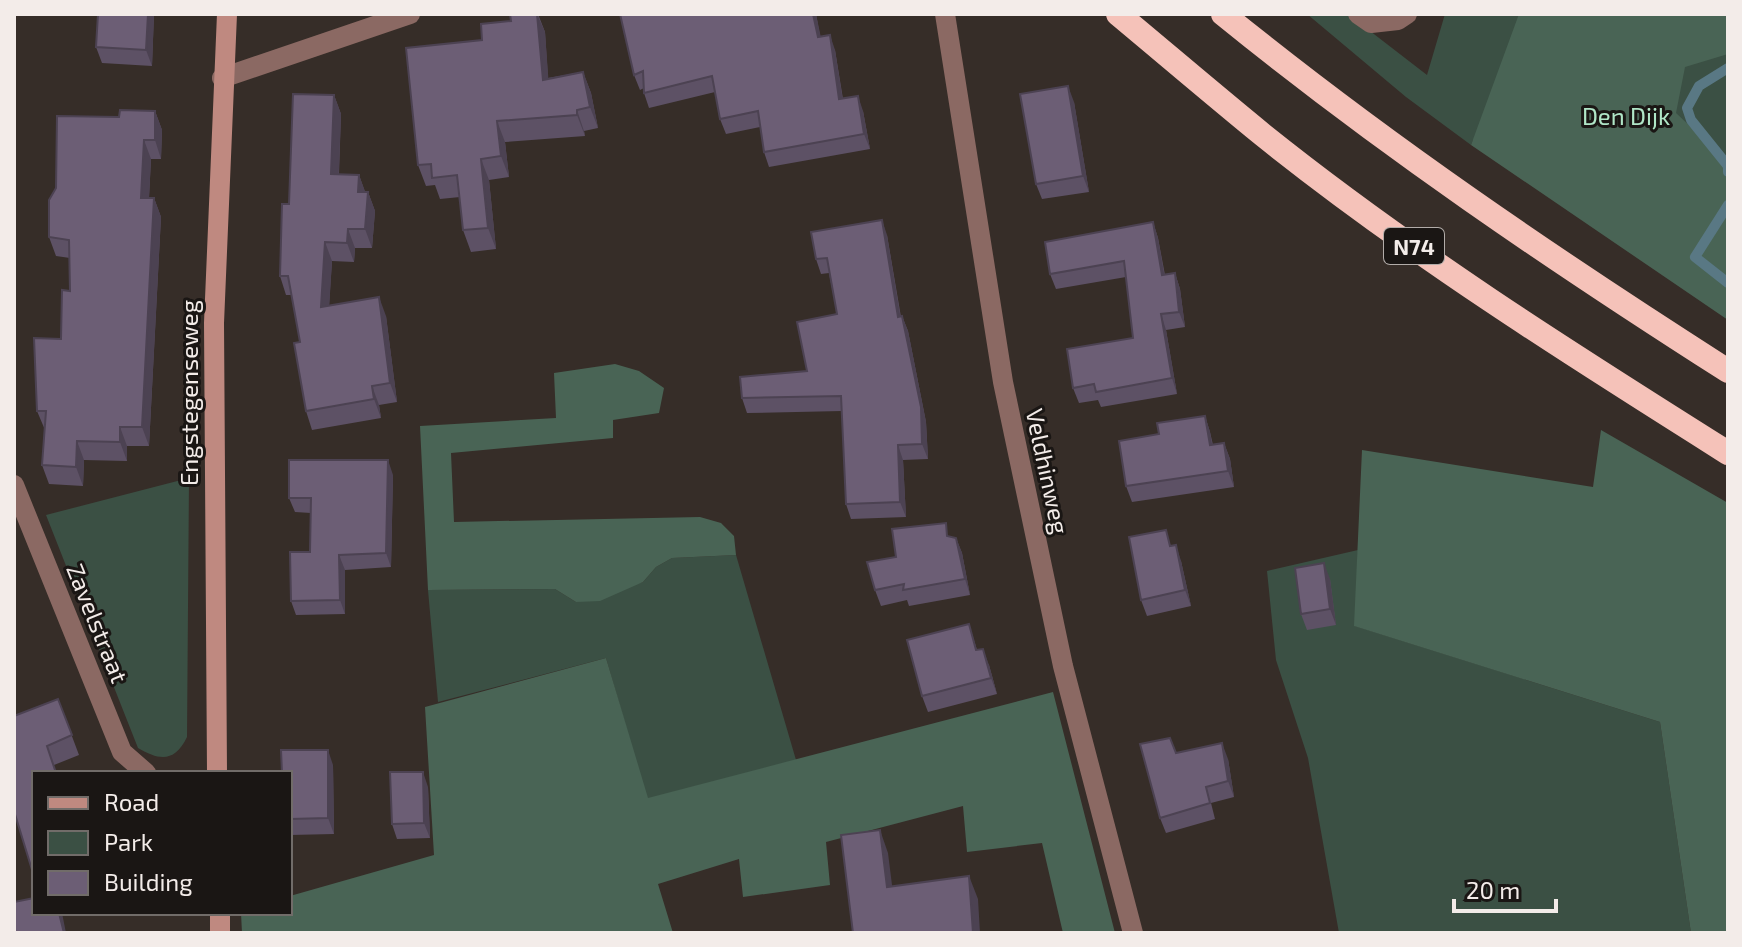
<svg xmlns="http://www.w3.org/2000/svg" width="1742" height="947" font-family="'Exo 2',sans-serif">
<rect width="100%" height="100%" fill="#362d28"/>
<path fill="#3b5044" d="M1307 14H1348L1427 75 1445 14H1728V300L1473 140 1471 145 1406 97Z
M189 478 187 737C175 762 160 761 138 748L46 515Z
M1358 550 1355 626 1660 722 1691 933H1339L1308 758 1276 660 1267 571Z
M736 555 796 760 647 799 606 658 438 702 428 590 555 589 576 602 643 582 656 567 672 558Z"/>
<path fill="#496455" d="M1519 14H1728V54L1685 67 1676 113 1728 162V320L1471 145Z
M615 364 639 371 664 388 659 413 613 420V438L451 453 454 522 700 517 721 523 734 536 736 555 672 558 656 567 643 582 600 601 576 602 555 589 428 590 420 426 556 418 554 373Z
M1601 430 1728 503V933H1691L1660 722 1354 626 1362 450 1593 487Z
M606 658 648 798 1053 692 1115 933H1063L1042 843 967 852 963 806 826 842 830 885 743 897 739 859 658 884 673 933H242L241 913H290V896L434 855 425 707Z"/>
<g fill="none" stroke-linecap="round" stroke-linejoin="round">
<path stroke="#597884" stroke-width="10" d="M1728 68 1699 86 1687 108 1691 120 1728 166V172
M1728 205 1695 257 1728 283"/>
<path stroke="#8b6963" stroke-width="20" d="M945 14 1003 382 1063 666 1133 933
M1358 14 1371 23 1398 20 1407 14
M222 78 410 14
M14 485 122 752 146 773"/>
<path stroke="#bf8980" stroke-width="20" d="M217 773 214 323 227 14
M220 913V933"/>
<path stroke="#f5c2b9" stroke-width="24" d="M1118 14C1166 54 1214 95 1263 135 1409 252 1569 353 1728 453
M1223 14C1383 144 1554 260 1728 371"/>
</g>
<path fill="#5d5165" d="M154 14 152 66 102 63 96 47Z
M510 14H538L545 32 548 78 583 72 591 93 598 128 584 131 585 136 505 142 509 177 489 180 496 249 471 252 463 230 460 197 440 199 435 185 426 186 418 165 482 40 511 21Z
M620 14H816L820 36 835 50 843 99 863 111 870 149 769 167 764 152 760 127 726 134 720 119 715 92 649 108 644 93V88L640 90 634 75Z
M334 95 341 114 339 174 359 175 365 192H368L375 211 372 248H355L354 262 332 261 329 306 386 316 397 402 379 405 381 418 312 430 306 411 300 342 292 295H286L280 276 289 204Z
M1074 102 1089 192 1042 199 1036 184Z
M155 111 162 130 161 159H151L149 198H154L161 217 149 446H127V461L84 460 83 486 49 484 42 465 45 430 37 411 61 339 70 291V258L56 256 49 237 119 117Z
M1153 222 1158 238 1165 275 1175 273 1180 289 1185 327 1166 330 1177 394 1101 407 1098 400 1079 403 1073 388 1133 338 1126 277 1056 289 1050 274Z
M887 235 901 317 902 316 908 331 926 422 928 459 903 460 906 517 851 519 846 504 842 411 747 413 742 398 807 371 837 314 829 273 821 274 816 259Z
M1205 416 1210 432 1213 445 1224 443 1230 459 1234 487 1132 502 1126 486 1159 434Z
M393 475 391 567 345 570V614L296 615 291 601 310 552 311 513 295 512 289 498Z
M951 537 956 538 962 553 970 595 909 606 907 600 881 606 875 590 896 557Z
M1172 546 1181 561 1191 606 1147 616 1141 600Z
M1330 579 1336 625 1307 630 1301 614Z
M969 624 977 650 989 665 997 694 928 712 922 696Z
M58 699 79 755 34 773V875L14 811Z
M1176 753 1228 759 1234 797 1211 803 1215 819 1166 833 1160 818Z
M333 765 334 834 290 835V773Z
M428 787 430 838 397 839 392 824Z"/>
<path fill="#4c4252" d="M148 14H154L152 66 146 50Z
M537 14 545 32 550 101 543 80Z
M813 14H816L824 52 818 37Z
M830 35 835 50 845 114 839 99Z
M583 72 591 93 598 128 590 107Z
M1068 86 1074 102 1089 192 1083 176Z
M334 95 341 114 338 193 331 174Z
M858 96 863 111 870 149 864 134Z
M577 110 584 131 585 136 577 115Z
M155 111 162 130 161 159 155 140Z
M497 121 505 142 509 177 501 156Z
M144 140 151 159 148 217 141 198Z
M481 159 489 180 496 249 488 228Z
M359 175 366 194 358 192Z
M368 192 375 211 372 248 365 229Z
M154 198 161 217 149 446 142 427Z
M882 220 887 235 903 332 898 317Z
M1153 222 1158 238 1167 290 1162 275Z
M348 229 355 248 354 262 347 243Z
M325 242 332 261 328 326 321 307Z
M1175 273 1180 289 1185 327 1179 312Z
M379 297 386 316 397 402 390 383Z
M1161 314 1166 330 1177 394 1172 378Z
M902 316 908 331 926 422 928 459 922 444Z
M372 386 379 405 381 418 374 399Z
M1205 416 1210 432 1215 461 1210 445Z
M120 427 127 446V461L120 442Z
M77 441 84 460 83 486 76 467Z
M1224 443 1230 459 1234 487 1228 471Z
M898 445 903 460 906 517 900 502Z
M388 460 393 475 391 567 386 553Z
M956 538 962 553 970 595 965 579Z
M1176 545 1181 561 1191 606 1185 590Z
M339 555 345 570V614L340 600Z
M1324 563 1330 579 1336 625 1330 609Z
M983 649 989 665 997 694 991 678Z
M1222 743 1228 759 1234 797 1228 781Z
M328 750 333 765 334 834 328 818Z
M423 772 428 787 430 838 424 823Z
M880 830 888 853 895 909 887 887Z
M969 876 978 899 980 933H973Z
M59 913H62L66 933H64Z"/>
<path fill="#6c5e75" stroke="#4c4252" stroke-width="2" d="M98 14H148L146 50 96 47Z
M510 14H537L543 80 583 72 590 107 577 110V115L497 121 501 156 481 159 488 228 463 230 457 175 432 178 431 164 418 165 406 48 482 40 481 24 511 21Z
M620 14H813L818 37 830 35 839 99 858 96 864 134 764 152 758 111 720 119 712 76 644 93 643 71 634 75Z
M1068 86 1083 176 1036 184 1020 94Z
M293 94 334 95 331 174 359 175 358 192H368L365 229H348L347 243 325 242 321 307 379 297 390 383 372 386 374 399 306 411 294 343 300 342 288 276H280L282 204H289Z
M120 110 155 111V140H144L141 198H154L142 427H120V442L77 441 76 467 42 465 46 411H37L34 338 61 339 62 290 70 291 69 240 49 237V200L56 188 57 116 119 117Z
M882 220 898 317 902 316 921 407 922 444 898 445 900 502 846 504 841 396 742 398 740 377 807 371 797 322 837 314 827 258 816 259 811 232Z
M1153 222 1162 275 1175 273 1179 312 1161 314 1172 378 1096 392 1094 384 1073 388 1067 349 1133 338 1124 261 1050 274 1045 242Z
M1205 416 1210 445 1224 443 1228 471 1126 486 1119 441 1159 434 1157 423Z
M289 460H388L386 553 339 555 340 600 291 601 290 552H310L311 498H289Z
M946 523 947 536 956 538 965 579 903 590 904 584 875 590 867 562 896 557 892 529Z
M1166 530 1170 546 1176 545 1185 590 1141 600 1129 537Z
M1324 563 1330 609 1301 614 1295 568Z
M969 624 976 650 983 649 991 678 922 696 907 640Z
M58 699 72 735 47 746 56 773H34L33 873 14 811V716Z
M1170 738 1176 753 1222 743 1228 781 1206 787 1210 803 1160 818 1140 744Z
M281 750H328V818L290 819V773H282Z
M390 772H423L424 823 392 824Z
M880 830 887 887 969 876 973 933H853L841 835Z
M34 898V913H59L64 933H14V902Z"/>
<g text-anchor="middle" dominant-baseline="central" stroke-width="6" stroke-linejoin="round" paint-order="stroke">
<rect fill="#1a1614" stroke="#b2aca9" stroke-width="2" x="1384" y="228" width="60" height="36" rx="6"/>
<g font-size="22" font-weight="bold" fill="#f3ece9">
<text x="1414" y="246">N74</text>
</g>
<g font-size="24" fill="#b0e6c7" stroke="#1a1614">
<text x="1626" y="115">Den Dijk</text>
</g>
<g font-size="24" fill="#f3ece9" stroke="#1a1614">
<text transform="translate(188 393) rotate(-90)">Engstegenseweg</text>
<text transform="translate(1048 471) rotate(78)">Veldhinweg</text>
<text transform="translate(98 623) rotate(68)">Zavelstraat</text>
</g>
</g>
<rect width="1742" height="947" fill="none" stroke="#f3ece9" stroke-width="32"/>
<rect x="32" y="771" width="260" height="144" fill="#1a1614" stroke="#716c69" stroke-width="2"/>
<rect x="48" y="797" width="40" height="12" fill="#bf8980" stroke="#716c69" stroke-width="2"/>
<text x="104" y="811" font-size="24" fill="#f3ece9">Road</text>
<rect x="48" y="831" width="40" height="24" fill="#3b5044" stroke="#716c69" stroke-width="2"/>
<text x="104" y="851" font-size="24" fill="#f3ece9">Park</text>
<rect x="48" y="871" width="40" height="24" fill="#6c5e75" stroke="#716c69" stroke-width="2"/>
<text x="104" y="891" font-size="24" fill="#f3ece9">Building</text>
<path d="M1454 899v12h102v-12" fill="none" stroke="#f3ece9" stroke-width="4"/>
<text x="1466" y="899" font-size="24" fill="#f3ece9" stroke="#1a1614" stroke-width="6" paint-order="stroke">20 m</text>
</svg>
